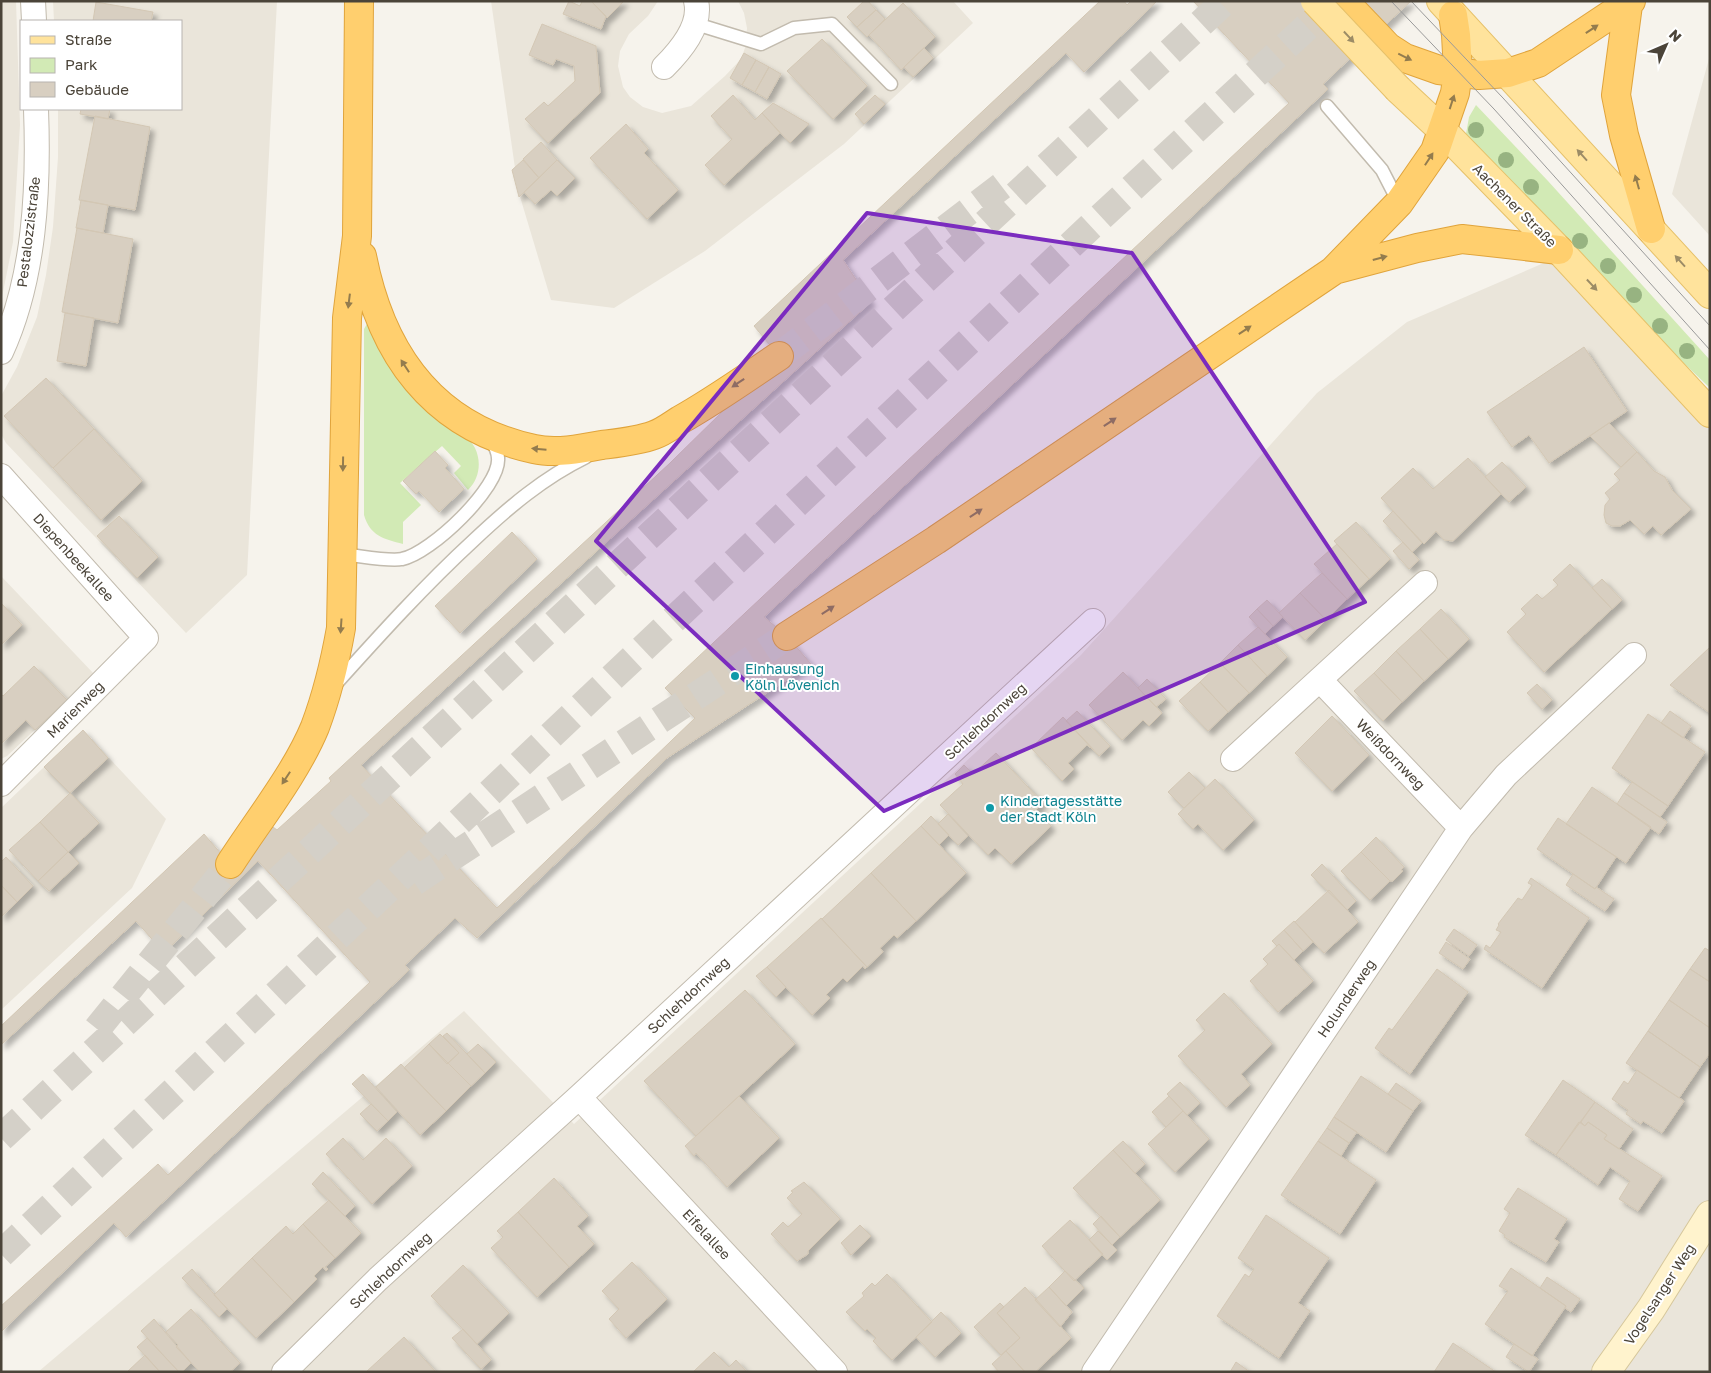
<svg xmlns="http://www.w3.org/2000/svg" width="1711" height="1373" font-family="'Golos Text',sans-serif">
<defs>
<filter id="shadow"><feDropShadow dx="4.5" dy="4.5" stdDeviation="2.5" flood-color="#0004"/></filter>
</defs>
<rect width="100%" height="100%" fill="#f6f3ec"/>
<path fill="#eae5da" d="M1 1H16L20 125 13 242 1 302Z
M53 1H277L247 575 186 633 6 443 1 434V396L17 367 37 317 46 275 53 227 58 157V109H181V21H54Z
M491 1H658L648 16 629 34 620 51 618 66 623 87 630 97 643 107 662 113 691 106 725 76 741 59 746 45 747 28 744 13 738 1H953L973 23 844 144 705 251 614 308 551 300 512 170 515 168Z
M1710 55V236L1672 194Z
M1574 250 1710 400V1372H38L464 1011 574 1124 1081 655 1317 393 1407 322Z
M1 576 94 674 7 756 1 759Z
M83 730 166 819 132 888 1 1010V808Z"/>
<path fill="#d2eab5" d="M1476 105 1548 181 1710 360V388L1672 352 1466 134 1469 117Z
M368 322C380 351 393 378 416 399 430 411 469 434 475 448 482 463 479 479 468 490L454 473 461 466 442 446 400 483 421 505 403 522V544C384 539 370 536 364 515V329Z"/>
<path fill="#d8cfc1" stroke="#d3c7b4" filter="url(#shadow)" d="M569 1 580 6 582 1H591L606 16 601 29 563 14Z
M591 1H624L607 18Z
M864 1H868L876 10 857 27 847 17Z
M1100 1H1124L1127 5 1131 1H1157L1084 72 1066 53 843 260 871 302 361 765 497 908 695 718 665 688 1289 103 1193 1H1411L1323 84 1328 89 764 617 787 636 811 664 667 758 477 938 455 918 405 965 409 970 126 1237 114 1223 1 1332V1306L158 1164 168 1175 370 982 258 861 164 953 136 921 1 1045V1026L204 834 230 864 273 827 277 830 331 781 329 778 670 463 779 356 754 326Z
M96 2 153 12 151 21H93Z
M903 3 935 37 901 70 869 35Z
M876 10 885 19 867 37 857 27Z
M542 24 596 46 600 93 548 143 525 119 544 102 548 106 575 81 574 66 556 59 553 65 529 55Z
M822 39 867 86 833 119 787 71Z
M924 48 933 58 913 77 904 67Z
M744 53 756 60 742 85 730 78Z
M756 60 769 67 755 92 742 85Z
M769 67 781 74 767 99 755 92Z
M733 95 755 120 762 113 780 133 724 185 705 165 732 139 711 116Z
M875 95 885 104 864 124 855 114Z
M773 103 809 124 790 143 762 113Z
M81 109H110L108 119 80 114Z
M95 116 150 127 135 210 79 200Z
M626 124 648 149 644 153 678 190 647 219 590 158Z
M541 142 557 160 539 178 523 159Z
M523 160 539 178 519 197 512 170Z
M557 160 575 178 557 196 551 190 535 204 524 192Z
M81 200 108 205 103 233 76 228Z
M77 228 133 239 118 323 62 312Z
M65 313 94 318 86 366 57 361Z
M1584 347 1627 411 1549 463 1529 435 1512 447 1487 412Z
M46 378 94 429 53 468 4 416Z
M1609 423 1637 452 1621 467 1590 436Z
M94 429 142 481 101 520 53 468Z
M435 451 448 465 445 468 464 489 439 512 419 491 416 494 403 481Z
M1637 452 1654 471 1665 477 1672 490 1691 509 1661 535 1653 526 1644 534 1630 520 1620 526H1612L1606 523 1604 515 1605 505 1610 499 1605 493 1620 480 1614 474Z
M1468 458 1501 494 1453 541 1444 540 1436 531 1424 544 1381 498 1413 468 1433 489Z
M1502 462 1526 487 1509 502 1485 477Z
M1393 511 1422 543 1412 552 1383 521Z
M119 516 158 557 137 578 97 536Z
M1356 522 1390 559 1369 579 1334 541Z
M512 532 537 559 460 633 435 606Z
M1403 542 1419 560 1409 569 1393 551Z
M1337 544 1369 579 1347 599 1314 564Z
M1570 564 1612 609 1544 672 1507 632 1526 614 1521 609 1537 594 1542 599 1558 585 1553 580Z
M1322 573 1347 599 1326 620 1300 593Z
M1602 579 1622 600 1612 609 1592 588Z
M1300 593 1326 620 1305 640 1279 613Z
M1267 600 1283 617 1273 626 1257 609Z
M1 603 22 625 1 645Z
M1257 609 1273 626 1265 634 1249 617Z
M1441 609 1469 639 1448 659 1420 629Z
M1258 627 1287 657 1267 676 1238 645Z
M1420 629 1448 659 1424 681 1396 651Z
M1238 645 1267 676 1249 693 1220 663Z
M1710 647V713L1670 685Z
M1396 651 1424 681 1402 702 1374 673Z
M1220 663 1249 693 1228 712 1200 682Z
M34 666 67 700 35 730 26 720 1 744V694L3 696Z
M1123 672 1162 713 1149 726 1143 720 1122 740 1089 705Z
M1374 673 1402 702 1383 721 1354 691Z
M1147 679 1166 699 1156 707 1138 688Z
M1200 682 1228 712 1208 731 1179 701Z
M1537 684 1552 700 1542 709 1527 693Z
M1077 711 1110 746 1099 756 1066 721Z
M1670 711 1691 726 1683 738 1661 723Z
M1648 714 1705 752 1668 806 1612 768Z
M1332 716 1369 755 1332 791 1295 753Z
M1063 717 1094 750 1087 745 1068 763 1074 769 1062 781 1031 748Z
M83 730 108 758 70 793 44 767Z
M996 753 1043 803 1036 810 1051 826 1011 864 995 848 988 855 940 805 963 784 955 774 964 765 973 774Z
M1189 772 1205 788 1184 808 1168 792Z
M1215 779 1254 820 1223 850 1198 824 1193 829 1178 814Z
M1632 782 1668 806 1660 817 1624 793Z
M1592 787 1651 827 1626 863 1566 824Z
M70 793 99 823 68 852 40 822Z
M1624 793 1667 822 1659 834 1617 804Z
M948 814 968 836 958 845 938 824Z
M931 816 949 835 939 845 921 826Z
M1558 818 1616 857 1595 889 1537 849Z
M40 822 68 852 38 881 9 850Z
M921 826 966 873 916 921 871 873Z
M1376 837 1404 867 1401 870 1403 871 1393 881H1390L1361 852Z
M68 852 79 863 49 891 38 881Z
M1361 852 1390 881 1370 900 1341 871Z
M6 857 33 886 17 902 1 885V862Z
M1322 864 1356 901 1347 910 1311 875Z
M871 873 916 921 897 938 894 935 880 948 883 952 867 967 822 919Z
M1573 874 1595 889 1596 887 1614 899 1605 911 1566 885Z
M1531 878 1589 918 1542 988 1484 949 1486 945 1490 948 1501 932 1496 930 1499 925 1498 924 1518 898 1522 900 1532 885 1528 883Z
M1 885 17 902 1 917Z
M1329 890 1358 922 1324 953 1295 922Z
M821 918 867 967 865 969 863 966 847 982 843 978 826 995 830 998 812 1015 767 967Z
M1294 921 1313 942 1303 951 1284 930Z
M1454 929 1477 945 1469 956 1446 940Z
M1284 930 1303 951 1294 960 1279 944 1277 946 1272 941Z
M1446 942 1470 959 1463 969 1439 953Z
M1279 944 1313 981 1278 1012 1250 981 1268 964 1263 959Z
M1705 948 1710 951V982L1690 969Z
M767 967 786 987 776 997 756 976Z
M1437 969 1468 992 1410 1074 1375 1048 1389 1028 1392 1030Z
M1690 969 1710 982V1028L1669 1000Z
M745 990 795 1044 696 1136 644 1081Z
M1224 993 1272 1044 1241 1074 1250 1085 1226 1107 1178 1056 1205 1030 1196 1020Z
M1669 1000 1710 1028V1053L1700 1067 1648 1031Z
M1648 1031 1700 1067 1679 1098 1626 1063Z
M447 1033 485 1073 471 1086 448 1063 459 1053 443 1036Z
M440 1034 459 1053 447 1064 429 1044Z
M429 1044 471 1086 446 1111 404 1068Z
M478 1044 496 1062 485 1073 467 1054Z
M401 1064 446 1111 420 1135 376 1087Z
M1637 1070 1684 1101 1662 1133 1643 1121 1641 1124 1626 1114 1628 1110 1612 1099 1624 1081 1628 1084Z
M363 1074 397 1112 388 1121 352 1084Z
M1361 1076 1413 1111 1386 1152 1334 1117Z
M1563 1080 1595 1102 1556 1155 1525 1135Z
M1180 1082 1200 1103 1187 1115 1167 1094Z
M1396 1083 1421 1101 1413 1111 1388 1094Z
M739 1096 779 1138 727 1187 696 1153 694 1156 685 1146Z
M1169 1096 1183 1111 1166 1127 1152 1112Z
M1595 1102 1633 1129 1619 1149 1604 1139 1607 1135 1588 1122 1585 1126 1581 1122Z
M371 1104 388 1121 377 1131 360 1114Z
M1183 1111 1209 1139 1175 1172 1148 1144Z
M1334 1117 1357 1132 1349 1143 1327 1128Z
M1579 1122 1585 1126 1588 1122 1607 1135 1604 1139 1662 1176 1638 1211 1619 1199 1630 1181 1610 1167 1598 1185 1556 1155Z
M1327 1128 1349 1143 1341 1156 1318 1141Z
M343 1138 363 1160 386 1138 412 1166 372 1204 326 1154Z
M1123 1141 1145 1164 1135 1173 1113 1150Z
M1318 1141 1376 1180 1340 1234 1281 1195Z
M1113 1150 1160 1200 1120 1237 1073 1188Z
M323 1172 355 1206 345 1216 312 1184Z
M554 1178 588 1216 577 1226 594 1244 569 1267 518 1212Z
M804 1182 840 1219 808 1251V1254L797 1261 771 1234 783 1222 788 1227 802 1214 787 1198 793 1192 791 1191Z
M1518 1188 1567 1219 1554 1239 1559 1242 1546 1262 1504 1237 1505 1235 1499 1231 1510 1213 1504 1209Z
M329 1200 361 1233 335 1258 303 1224Z
M518 1212 569 1267 537 1297 491 1248 503 1237 497 1231Z
M1266 1215 1329 1258 1298 1303 1310 1311 1279 1358 1217 1316 1245 1274 1249 1277 1254 1269 1238 1258Z
M1101 1216 1120 1237 1112 1245 1093 1224Z
M1070 1220 1103 1254 1074 1281 1042 1246Z
M303 1224 335 1258 325 1267 328 1269 326 1271 323 1267 314 1276 317 1279 294 1302 252 1258 286 1226 293 1234Z
M860 1225 871 1236 851 1255 841 1243Z
M1098 1231 1117 1250 1107 1260 1089 1240Z
M252 1258 294 1302 256 1338 214 1295Z
M632 1262 667 1299 626 1338 609 1319 619 1309 602 1291Z
M463 1265 509 1313 477 1344 431 1296Z
M1511 1268 1566 1306 1532 1356 1485 1324 1508 1291 1499 1286Z
M192 1269 227 1309 219 1317 182 1278Z
M1065 1271 1084 1288 1066 1306 1049 1287Z
M887 1274 932 1322 892 1360 873 1341 876 1338 867 1329 865 1331 846 1312 864 1296 862 1293 872 1283 875 1286Z
M1547 1277 1580 1299 1571 1312 1565 1308 1566 1306 1540 1288Z
M1025 1287 1071 1338 1035 1372H1025L1006 1351 1020 1338 997 1313Z
M1049 1287 1072 1312 1060 1327 1035 1300Z
M1000 1303 1004 1307 997 1313 1020 1338 1001 1355 974 1327Z
M191 1309 240 1363 230 1372H200L176 1347 178 1345 166 1332Z
M941 1312 961 1333 935 1357 916 1337Z
M154 1319 191 1363 182 1372H179L141 1331Z
M463 1329 491 1360 481 1369 452 1338Z
M404 1337 436 1372H366Z
M147 1338 179 1372H160L137 1347Z
M1453 1343 1496 1372H1434Z
M1514 1344 1538 1359 1529 1372 1506 1357Z
M1006 1351 1025 1372H999L992 1364Z
M714 1352 729 1367 736 1360 747 1372H693Z
M145 1355 160 1372H127Z
M1236 1362 1250 1372H1230Z"/>
<g fill="none" stroke-linecap="round" stroke-linejoin="round">
<path stroke="#d4d0c8" stroke-width="28" stroke-dasharray="28 14" stroke-linecap="butt" d="M779 356 1012 178
M414 882 787 636
M97 1029 230 864
M1 1138 1225 1
M1 1254 1090 227 1335 1"/>
<g stroke="#c2bbae" stroke-width="15">
<path id="lane" d="M693 23 761 44 794 28 832 24 891 84
M1327 106 1382 170 1399 203
M341 554C356 555 389 562 402 559 430 554 501 487 498 458 498 451 493 443 490 437
M334 686C379 636 424 586 474 540 508 508 543 478 586 457"/>
</g>
<g stroke="#c2bbae" stroke-width="26">
<path id="street" d="M33 1 34 21
M664 67C680 51 702 26 696 1
M1 352C35 278 39 189 36 109
M1 476 146 638 1 784
M1320 680 1461 828
M1233 759 1425 583
M579 1097 835 1372
M284 1372 378 1279 579 1097 1093 621
M1094 1372 1461 828 1506 775 1634 655"/>
</g>
<g stroke="#d6c79b" stroke-width="30">
<path id="secondary" d="M1606 1372 1651 1309 1710 1215"/>
</g>
<g stroke="#e6c16a" stroke-width="30">
<path id="primary" d="M1441 1 1710 294
M1398 89 1443 131 1559 250 1710 413"/>
</g>
<g stroke="#e0a43c" stroke-width="30">
<path id="highway" d="M1344 1 1388 47 1405 58 1439 70 1479 75 1508 73 1538 63 1631 1
M1628 5 1616 95 1624 135 1651 229
M362 256C381 353 432 427 534 449 555 454 581 449 602 445 618 443 638 441 654 435 663 432 672 425 680 420 714 401 746 378 779 356
M1334 270 1417 248 1462 239 1559 250
M787 636 936 540 1333 271 1399 203 1435 151 1455 93 1458 71 1456 35 1453 15
M230 864C257 822 296 773 315 727 327 695 335 662 341 628L347 318 357 236 359 1"/>
</g>
<use href="#lane" stroke="#fff" stroke-width="12"/>
<use href="#street" stroke="#fff" stroke-width="24"/>
<use href="#secondary" stroke="#fff3cd" stroke-width="28"/>
<use href="#primary" stroke="#ffe39c" stroke-width="28"/>
<use href="#highway" stroke="#ffcf6e" stroke-width="28"/>
<path stroke="#9a9a9a" stroke-width="1" d="M1391 1 1494 109 1710 350
M1411 1 1503 98 1710 326"/>
<g stroke="#e6c16a" stroke-width="30" stroke-linecap="butt">
<path id="primary-bridge" d="M1315 1 1398 89"/>
</g>
<use href="#primary-bridge" stroke="#ffe39c" stroke-width="28"/>
</g>
<g fill="#97b381">
<circle cx="1476" cy="130" r="8"/>
<circle cx="1506" cy="160" r="8"/>
<circle cx="1531" cy="187" r="8"/>
<circle cx="1580" cy="241" r="8"/>
<circle cx="1608" cy="266" r="8"/>
<circle cx="1634" cy="295" r="8"/>
<circle cx="1660" cy="326" r="8"/>
<circle cx="1687" cy="351" r="8"/>
</g>
<defs><path id="oneway-solid" d="M-6-.8H1V-3.2L6.5 0L1 3.2V.8H-6Z" transform="scale(1.25)"/></defs>
<g fill="#937c4e">
<use href="#oneway-solid" transform="translate(1592 29) rotate(-34)"/>
<use href="#oneway-solid" transform="translate(1405 57) rotate(26)"/>
<use href="#oneway-solid" transform="translate(1452 102) rotate(-72)"/>
<use href="#oneway-solid" transform="translate(1429 159) rotate(-57)"/>
<use href="#oneway-solid" transform="translate(1637 182) rotate(-106)"/>
<use href="#oneway-solid" transform="translate(1380 258) rotate(-15)"/>
<use href="#oneway-solid" transform="translate(349 301) rotate(97)"/>
<use href="#oneway-solid" transform="translate(1245 330) rotate(-34)"/>
<use href="#oneway-solid" transform="translate(405 366) rotate(-123)"/>
<use href="#oneway-solid" transform="translate(738 383) rotate(146)"/>
<use href="#oneway-solid" transform="translate(1110 422) rotate(-34)"/>
<use href="#oneway-solid" transform="translate(539 449) rotate(-175)"/>
<use href="#oneway-solid" transform="translate(343 464) rotate(91)"/>
<use href="#oneway-solid" transform="translate(976 513) rotate(-34)"/>
<use href="#oneway-solid" transform="translate(828 610) rotate(-33)"/>
<use href="#oneway-solid" transform="translate(341 626) rotate(94)"/>
<use href="#oneway-solid" transform="translate(286 778) rotate(123)"/>
</g>
<g fill="#9c8c66">
<use href="#oneway-solid" transform="translate(1349 37) rotate(47)"/>
<use href="#oneway-solid" transform="translate(1582 155) rotate(-132)"/>
<use href="#oneway-solid" transform="translate(1680 261) rotate(-132)"/>
<use href="#oneway-solid" transform="translate(1592 285) rotate(47)"/>
</g>
<path fill="#7b2cbf" fill-opacity="0.2" stroke="#7b2cbf" stroke-width="4" stroke-linejoin="round" d="M867 213 1132 253 1365 602 884 811 596 541Z"/>
<g fill="#0f9aa8" stroke="#fff" stroke-width="2">
<circle cx="735" cy="676" r="5"/>
<circle cx="990" cy="808" r="5"/>
</g>
<g text-anchor="middle" dominant-baseline="central" stroke-width="4" stroke-linejoin="round" paint-order="stroke">
<g font-size="14" fill="#4b4439" stroke="#fff">
<text transform="translate(1515 205) rotate(45)">Aachener Straße</text>
<text transform="translate(28 232) rotate(-83)">Pestalozzistraße</text>
<text transform="translate(74 557) rotate(48)">Diepenbeekallee</text>
<text transform="translate(75 709) rotate(-45)">Marienweg</text>
<text transform="translate(985 721) rotate(-43)">Schlehdornweg</text>
<text transform="translate(1391 754) rotate(46)">Weißdornweg</text>
<text transform="translate(688 995) rotate(-43)">Schlehdornweg</text>
<text transform="translate(1346 998) rotate(-56)">Holunderweg</text>
<text transform="translate(707 1234) rotate(47)">Eifelallee</text>
<text transform="translate(390 1270) rotate(-43)">Schlehdornweg</text>
<text transform="translate(1659 1294) rotate(-57)">Vogelsanger Weg</text>
</g>
<g font-size="14" fill="#0d838f" stroke="#fff" text-anchor="start">
<text x="745" y="668">Einhausung<tspan x="745" dy="16">Köln Lövenich</tspan></text>
<text x="1000" y="800">Kindertagesstätte<tspan x="1000" dy="16">der Stadt Köln</tspan></text>
</g>
</g>
<rect width="1711" height="1373" fill="none" stroke="#4b4439" stroke-width="5"/>
<rect x="20" y="20" width="162" height="90" fill="#ffffff" stroke="#b7b4b0"/>
<rect x="30" y="36" width="25" height="8" fill="#ffe39c" stroke="#b7b4b0"/>
<text x="65" y="45" font-size="15" fill="#4b4439">Straße</text>
<rect x="30" y="58" width="25" height="15" fill="#d2eab5" stroke="#b7b4b0"/>
<text x="65" y="70" font-size="15" fill="#4b4439">Park</text>
<rect x="30" y="82" width="25" height="15" fill="#d8cfc1" stroke="#b7b4b0"/>
<text x="65" y="95" font-size="15" fill="#4b4439">Gebäude</text>
<g transform="translate(1666 45) rotate(45)" stroke="#ffffff" stroke-width="4" paint-order="stroke">
<path d="M0-4L9 19L0 12L-9 19Z" fill="#4b4439"/>
<text y="-8" font-size="14" font-weight="bold" text-anchor="middle" fill="#4b4439">N</text>
</g>
</svg>
